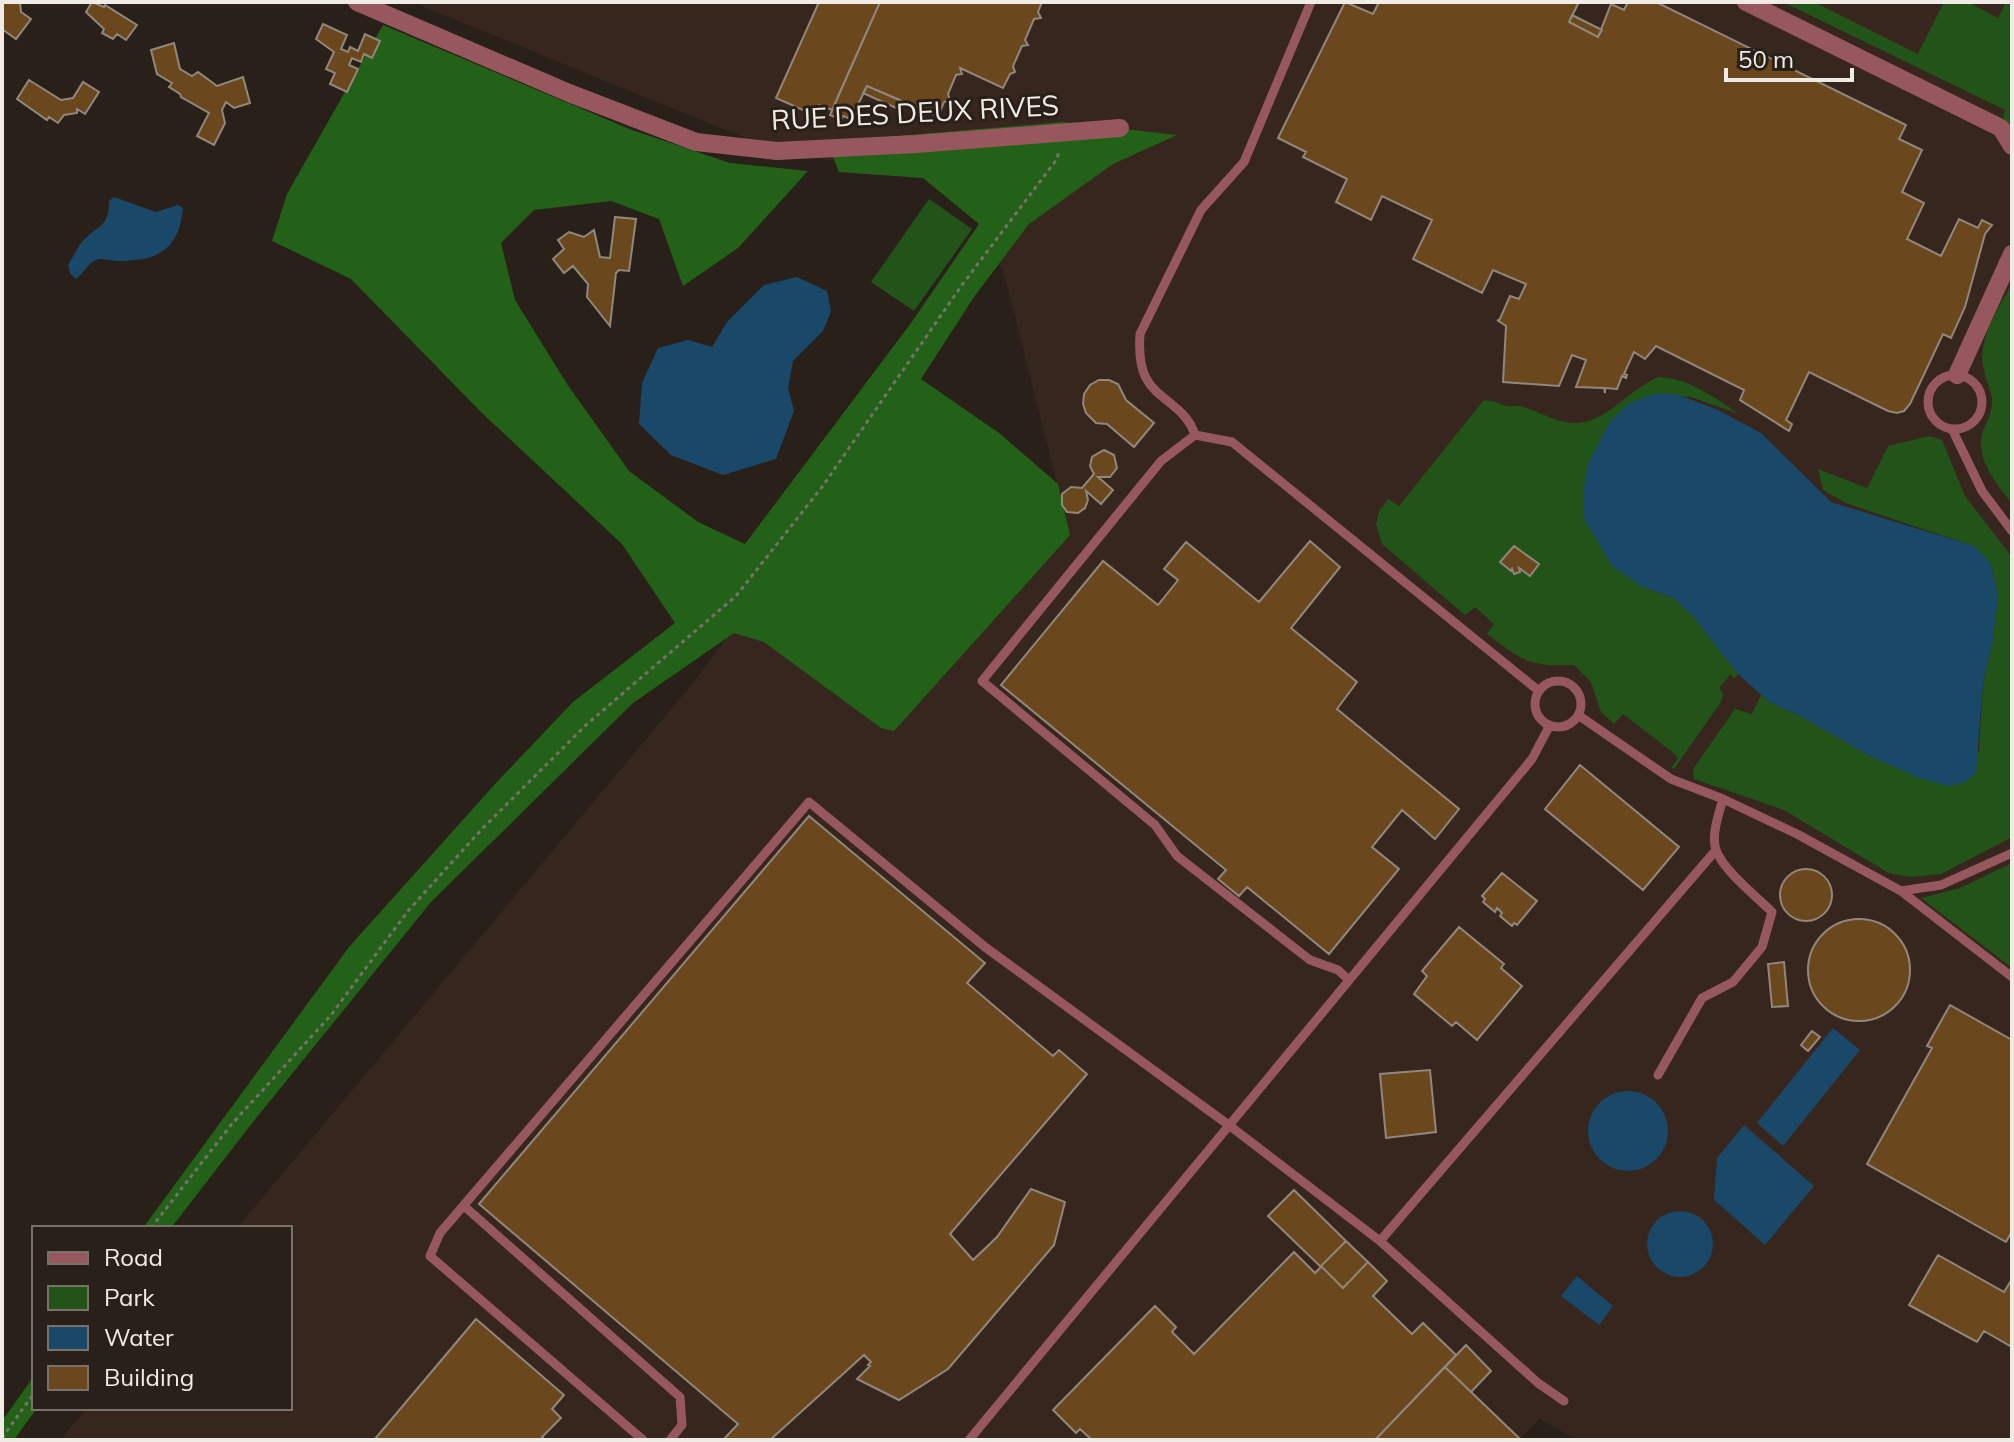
<svg xmlns="http://www.w3.org/2000/svg" width="2014" height="1442" font-family="Mulish,sans-serif">
<rect width="100%" height="100%" fill="#292119"/>
<path fill="#37261d" d="M412 2H2012V1440H1578L1539 1419 1520 1440H60L87 1408H290V1228H237L693 683 751 605 1070 535 1006 281 970 184 777 151Z"/>
<path fill="#22541a" d="M1783 2H1814L1918 54 1944 2H1968L1998 18 2006 2H2012V126L2003 118 2005 110Z
M929 199 972 229 914 311 871 282Z
M2012 283V504C1997 484 1974 458 1983 431 1987 421 1992 413 1992 401 1992 390 1984 377 1983 365 1978 337 2000 307 2012 283Z
M1659 377C1689 378 1715 398 1739 414L1691 397 1653 394 1641 586 1673 598 1692 615 1738 674 1735 678 1730 675 1719 688 1723 694 1721 702 1674 769 1671 768 1678 758 1675 754 1623 714 1614 724 1601 712 1591 682 1574 665C1528 667 1522 660 1487 634L1494 624 1475 607 1465 615 1382 544 1376 524 1379 511 1388 499 1399 506 1483 401C1493 399 1497 404 1507 406 1514 407 1512 405 1519 406 1542 411 1559 427 1585 422 1610 417 1633 387 1659 377Z
M1929 436 1942 440 1965 496 2012 557V837L1941 874 1910 877 1889 873 1784 810 1694 779 1693 769 1735 709 1752 714 1761 695 1769 702 1798 715 1872 757 1979 752 1983 683 1993 640 1998 594 1990 562 1973 546 1846 503 1823 490 1818 469 1867 488 1888 446Z
M2012 863V968L1921 898 1960 888Z"/>
<path fill="#236118" d="M383 25 632 130 730 163 808 171 738 248 683 286 659 219 611 201 534 210 501 243 515 300 567 384 629 471 698 522 745 544 911 323 979 224 923 178 839 172 827 142 1063 122 1177 135 1113 164 1029 224 974 297 921 379 999 433 1058 484 1070 535 894 731 881 728 764 642 734 633 633 703 431 902 249 1127 171 1228H143L349 947 496 783 573 702 675 623 622 544 481 412 351 279 272 241 287 194Z
M34 1376V1408H37L14 1440H2V1421Z"/>
<path fill="#194868" d="M114 197 156 212 178 205 183 208C179 249 159 261 119 261 113 261 106 259 100 259 88 261 85 273 76 279L70 273 68 265C73 257 77 248 82 242 97 225 110 227 109 201Z
M797 277 827 291 831 311 823 331 793 361 788 388 794 411 776 459 723 475 671 455 639 424 642 383 658 348 688 340 712 347 727 322 764 285Z
M1653 394H1676L1718 410 1761 433 1831 502 1974 546 1990 562 1998 594 1993 640 1983 683 1976 773 1965 782 1948 786 1919 778 1872 757 1798 715 1769 702 1738 674 1692 615 1673 598 1641 586 1612 566 1583 517V494L1588 464 1610 421 1628 404Z
M1833 1028 1860 1050 1783 1146 1757 1123Z
M1588 1131a40 40 0 1 1 80 0a40 40 0 1 1-80 0Z
M1744 1125 1814 1186 1765 1245 1714 1200 1717 1158Z
M1647 1244a33 33 0 1 1 66 0a33 33 0 1 1-66 0Z
M1577 1276 1613 1306 1599 1325 1561 1296Z"/>
<path fill="#6a471d" stroke="#91877d" stroke-width="2" d="M2 2H20L21 12 31 19 16 39 2 29Z
M92 2 104 7 105 5 137 25 126 40 117 34 113 39 102 33 104 29 86 12Z
M819 2H880L832 110 819 105 814 115 776 98Z
M880 2H1042L1038 12 1041 18 1034 19 1025 40 1028 45 1022 46 1013 66 1015 72 1010 74 1003 88 960 68 962 74 956 75 948 94 950 100 944 102 938 117 867 86 851 119 843 116 841 120 830 115Z
M1345 2 1373 14 1379 2H1579L1569 22 1598 37 1611 4 1624 10 1628 2H1656L1906 125 1899 139 1922 150 1902 192 1924 203 1907 239 1941 256 1959 219 1978 228 1982 220 1992 225 1985 234 1965 307 1951 338 1943 334 1910 404 1904 411 1897 413 1888 411 1809 372 1786 420 1792 424 1789 431 1740 400 1744 390 1656 346 1645 359 1634 352 1624 374 1627 375 1626 378 1622 376 1617 389 1605 388V393L1604 388 1576 387 1586 360 1572 355 1559 386 1503 382 1506 326 1497 320 1499 321 1510 296 1519 299 1526 284 1493 270 1482 293 1413 259 1432 220 1382 196 1371 220 1336 202 1347 179 1303 157 1306 152 1278 138Z
M1572 15 1602 30 1598 37 1569 22Z
M323 24 347 35 341 49 348 52 350 47 358 51 365 34 380 41 372 58 364 54 361 62 352 58 349 65 358 69 347 92 330 84 335 73 326 69 334 52 316 39Z
M174 43 180 69 192 76 198 72 217 86 243 77 250 103 234 108 226 102 222 110 225 123 214 145 197 136 209 113 181 97 180 94 169 87 172 83 157 74 151 50Z
M29 80 61 100 73 98 83 82 99 92 85 114 77 109V113L64 115 58 123 49 117 47 120 17 99Z
M867 86 900 100 896 108 863 93Z
M615 217 636 219 629 271 619 270 616 273 610 326 587 297 588 284 573 266 564 273 553 259 564 249 558 240 569 232 584 237 594 230 600 257 610 258Z
M1099 380H1109L1118 384 1126 400 1154 423 1134 447 1107 424 1096 423 1086 413 1083 404 1084 394 1090 385Z
M1104 450 1114 455 1117 468 1110 477H1098L1113 490 1101 504 1086 491 1088 500 1085 508 1078 513 1067 512 1062 505V494L1071 487 1082 488 1094 474 1090 466 1092 457Z
M1310 541 1340 567 1291 628 1357 682 1337 709 1459 809 1435 839 1402 810 1372 847 1399 869 1329 954 1247 887 1239 896 1218 879 1226 870 1001 685 1103 561 1158 605 1178 580 1164 569 1186 542 1259 602Z
M1514 546 1539 564 1530 576 1519 568 1520 572 1514 574 1512 569 1511 571 1500 562Z
M1580 765 1679 847 1643 890 1545 809Z
M809 816 985 963 967 983 1053 1056 1059 1050 1087 1074 950 1234 973 1260 997 1237 1031 1189 1065 1202 1054 1245 948 1369 899 1400 857 1379 870 1366 868 1365 871 1362 864 1355 770 1440H723L738 1424 479 1204Z
M1780 895a26 26 0 1 1 52 0a26 26 0 1 1-52 0Z
M1502 873 1537 901 1517 925 1514 923 1512 926 1500 916 1502 913 1497 908 1495 912 1483 902 1485 899 1482 896Z
M1808 970a51 51 0 1 1 102 0a51 51 0 1 1-102 0Z
M1459 927 1504 964 1501 968 1522 986 1477 1040 1456 1022 1452 1026 1414 994 1427 976 1422 971Z
M1784 962 1788 1006 1772 1007 1768 964Z
M1950 1005 2012 1040V1231L2006 1242 1867 1164 1932 1048 1927 1046Z
M1812 1031 1820 1037 1808 1051 1801 1045Z
M1430 1070 1436 1132 1386 1138 1380 1074Z
M1294 1190 1346 1241 1321 1266 1343 1288 1368 1262 1387 1281 1373 1296 1412 1334 1423 1323 1456 1355 1375 1440H1092L1080 1429 1076 1433 1053 1410 1155 1306 1176 1327 1172 1332 1194 1354 1294 1252 1315 1273 1321 1267 1268 1216Z
M1346 1241 1368 1262 1343 1288 1321 1266Z
M1938 1255 2004 1292 2012 1279V1347L1984 1331 1977 1342 1909 1305Z
M476 1319 564 1395 552 1409 561 1418 542 1437 545 1440H374Z
M1466 1345 1491 1371 1471 1392 1445 1367Z
M1445 1367 1520 1439V1440H1375Z"/>
<g fill="none" stroke-linecap="round" stroke-linejoin="round">
<path stroke="#78716a" stroke-width="3" stroke-dasharray="4 4" stroke-linecap="butt" d="M151 1228 231 1125 331 1015 408 911 482 829 586 725 736 596 822 487 962 285 1057 159 1059 151
M2 1438 34 1393"/>
<path stroke="#96585c" stroke-width="9" d="M1928 402a27 27 0 1 1 54 0a27 27 0 1 1-54 0Z
M1952 429 1982 491 2012 531
M1195 435C1186 406 1157 400 1146 378 1139 365 1139 349 1140 334L1201 210 1244 162 1311 2
M1535 704a23 23 0 1 1 46 0a23 23 0 1 1-46 0Z
M1578 715 1671 779 1723 799 1797 834 1901 891 1941 885 2012 853
M1901 891 2012 977
M1349 980 1338 970 1310 960 1177 856 1155 825 982 681 1161 461 1195 435 1232 442 1539 691
M1658 1075 1702 998 1733 982 1762 947 1772 912C1756 896 1723 870 1716 850 1711 835 1719 813 1723 799
M464 1206 680 1397 682 1425 670 1440
M1380 1241 1716 850
M643 1440 430 1256 440 1233 809 802 985 947 1230 1126 1380 1241 1538 1383 1564 1401
M969 1440 1532 759 1550 725"/>
<path stroke="#96585c" stroke-width="18" d="M357 2 569 93 696 142 777 151 916 144 1120 128
M1746 2 2001 128 2012 146
M1957 375 2012 254"/>
</g>
<g text-anchor="middle" dominant-baseline="central" stroke-width="6" stroke-linejoin="round" paint-order="stroke">
<g font-size="28" fill="#f0ebe5" stroke="#292119">
<text transform="translate(915 112) rotate(-3)">RUE DES DEUX RIVES</text>
</g>
</g>
<rect width="2014" height="1442" fill="none" stroke="#f0ebe5" stroke-width="8"/>
<rect x="32" y="1226" width="260" height="184" fill="#292119" stroke="#79726b" stroke-width="2"/>
<rect x="48" y="1252" width="40" height="12" fill="#96585c" stroke="#79726b" stroke-width="2"/>
<text x="104" y="1266" font-size="24" fill="#f0ebe5">Road</text>
<rect x="48" y="1286" width="40" height="24" fill="#22541a" stroke="#79726b" stroke-width="2"/>
<text x="104" y="1306" font-size="24" fill="#f0ebe5">Park</text>
<rect x="48" y="1326" width="40" height="24" fill="#194868" stroke="#79726b" stroke-width="2"/>
<text x="104" y="1346" font-size="24" fill="#f0ebe5">Water</text>
<rect x="48" y="1366" width="40" height="24" fill="#6a471d" stroke="#79726b" stroke-width="2"/>
<text x="104" y="1386" font-size="24" fill="#f0ebe5">Building</text>
<path d="M1726 68v12h126v-12" fill="none" stroke="#f0ebe5" stroke-width="4"/>
<text x="1738" y="68" font-size="24" fill="#f0ebe5" stroke="#292119" stroke-width="6" paint-order="stroke">50 m</text>
</svg>
